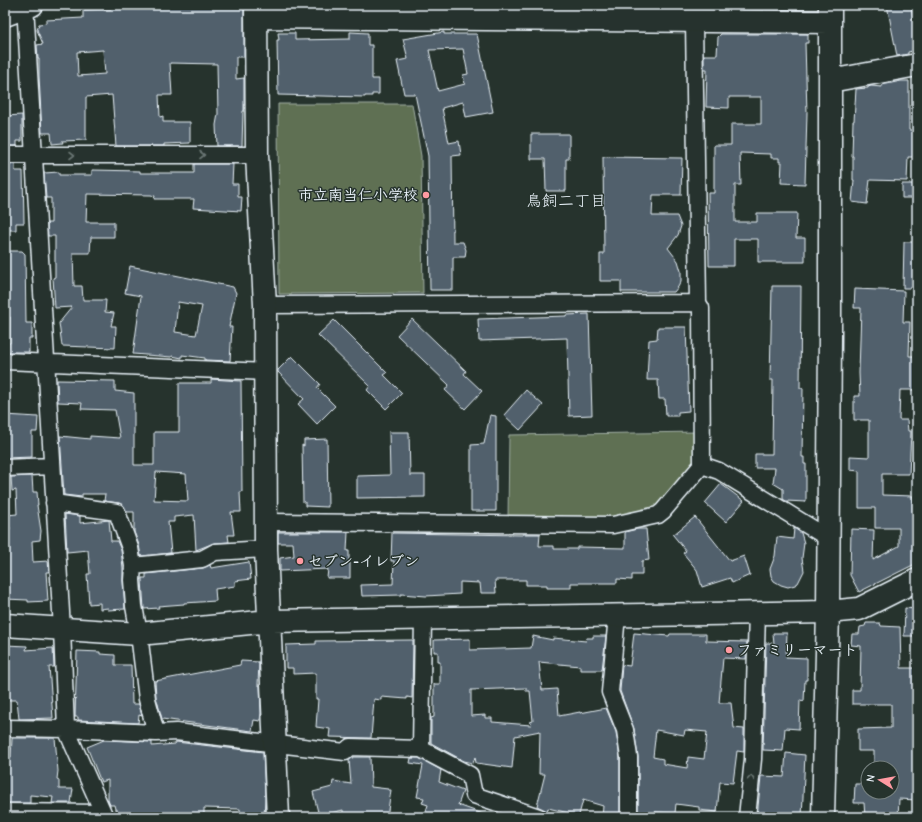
<svg xmlns="http://www.w3.org/2000/svg" width="922" height="822" font-family="'Comic Neue','Klee One',sans-serif">
<rect width="100%" height="100%" fill="#26332d"/>
<filter id="ink" filterUnits="userSpaceOnUse"><feTurbulence type="fractalNoise" baseFrequency=".025" numOctaves="2"/><feDisplacementMap in="SourceGraphic" scale="8" xChannelSelector="R" yChannelSelector="G"/><feConvolveMatrix kernelMatrix="1 2 1 2 8 2 1 2 1" color-interpolation-filters="sRGB"/></filter>
<g filter="url(#ink)">
<path fill="#5e7053" stroke="#a3b0a6" d="M278 104H412L421 156 423 293 279 294Z
M698 432V463L657 511 623 520 508 521 509 435Z"/>
<path fill="#51606c" stroke="#e8f1f8" fill-rule="evenodd" d="M110 5H244V57H236V79L244 78V111H243L242 146H217L216 125 218 114 217 64 170 63 172 95H159L160 117 163 116V122H190V143L164 144V146H116L112 95 86 97V140L62 141 63 143 52 144 51 133H42L39 76V59H38L37 45 43 44 37 30 39 24 46 23V20L83 18V10L111 9ZM103 50 105 74 78 76 77 52Z
M887 5H911L917 48H913V51L908 52V54L897 56Z
M350 32 368 33V45H372V79H379V94H372V96H365V97L278 95 277 40H279L278 33H295V40L350 39Z
M444 32V34H477L493 112 466 117 463 102 442 108 449 143 459 141 461 155 452 156 453 242H463L466 250 465 257H453V290H430L428 156 415 94H404L397 61 408 59 403 39ZM463 49 468 74 463 75 465 84 438 91 429 50Z
M721 34H808V43H805L807 113 805 184 781 183 782 162H779V158H771V154L740 153 741 185H735V222H757V213H797L796 238H805V262H758V239H734V266H709L708 193H714V145H731V124H761V97H729V108L706 107 707 69H704V55H717L718 37Z
M901 81H909V130H917V157H908L907 181 870 180 867 204 852 202 854 180H853V156H852L853 121H854L856 89 868 88V87L871 86 882 87V85Z
M22 115V141H17V146H5V116Z
M531 134H569V159H566V191H546L545 159H531Z
M603 157 682 158 681 195H653L652 216H677L681 226 678 235 668 248 678 261 681 271V281L678 287 674 292H621V281H600V254H604Z
M5 164H15V171H23L24 223H16V230H5Z
M194 164H233L232 184H238V197H242L241 211 193 208 194 199H154L155 196 151 195 87 194 86 222H114V237H91L90 253H73L74 286H82L83 300H106L105 312 114 313 111 326H116L115 348 62 346 59 323 72 307 55 308 53 278 55 277V236H48L47 223H51V198H46L44 173 59 172V175H92V170L140 171V173H194Z
M902 184H917V198H902Z
M904 242H917V288H903Z
M8 251H22L25 254 26 323H32V338H29V352H8L9 343H10V317H5V254H8Z
M130 266 233 287 236 293 229 327H232L230 361 205 360V358L182 355V358L172 356V357L133 354 141 296 125 293ZM178 302 202 306 196 335 175 332Z
M772 286H801L800 388H803L802 457H804V464H806V502L786 501 783 499V489L773 483 775 468H755V454H772L773 380H770Z
M855 289 904 291 903 322H910L909 356H917V390H900L899 420H907L908 431H911L909 474H882V495L913 496V534H917V563L859 592 850 575 851 529 874 530 873 560 899 546V528H875V508H859V471L850 470V456L869 457V420H854V396H860L859 373 861 308H854Z
M589 314 592 415 569 416 567 338 479 341 478 319 566 316V315Z
M412 319 466 371 464 374 482 391 465 409 445 390 449 385 397 335Z
M334 320 387 373 384 375 402 393 386 409 367 390 370 386 318 335Z
M658 327H686L689 411 678 412V416H666L665 399H659L658 380H647L649 340 657 339Z
M292 356 320 384 317 388 335 406 317 424 298 404 304 399 278 372V370Z
M211 379 241 381 242 492H240L241 512H231L234 535H228L229 542 214 543 196 550 194 515 174 517V522H168L171 553 141 556 139 545 134 532V512H127L123 505 119 503 104 501 105 494H82V497L64 495 60 436 90 439V436L120 438 115 410 81 409 82 403 58 402 57 380 115 381V391L134 393V465H154V432H179V383H211ZM156 472 186 474 188 501 154 500Z
M526 390 543 405 520 430 504 415Z
M5 415 38 417 37 432H32V457L5 458Z
M490 415 496 416V511H471V445L484 444Z
M389 432H409L410 475H425V497L357 498V476L390 475Z
M327 439 328 507 305 506V502H303L302 445 304 446V440Z
M32 476 33 492H37L38 505H37L41 531 40 540 32 541 33 562 48 561 49 572H46L48 601 28 602V600L5 599V529H10L7 515 17 514 16 490 12 491 11 477Z
M721 484 744 501 726 522 705 503Z
M65 514 80 516V523L109 520 111 541H117L121 550 123 568V581L125 609 108 610V608L100 609V603L89 604 87 574H90L88 550 67 552Z
M695 517 730 561 744 556 750 575 732 583 730 578 702 587 697 570 683 553 686 551 673 535Z
M794 528 801 533 804 543 802 558 804 571 798 583 795 585 788 587 781 585 774 581 771 576 770 569 775 556 777 537 793 539Z
M637 529H646L649 560 642 561V575H632V580L617 579V583H571V588H547V585H526V580H495L496 593H481L480 583 460 582V594L426 596 401 594V595L362 596 361 585 393 584 394 561H391L392 533 523 535V534H540L539 546H554V549H577V547L625 548V532Z
M278 532H348L347 551H349V563H350V578H327L328 569 280 571V558L294 556 293 543H278Z
M249 562 251 579 235 581V586L215 589 216 601 184 603V604L158 606 159 608 144 609 142 580V578H146V574L203 568 210 565 211 568Z
M905 608 917 609V636H904Z
M866 623H880L881 626 900 627 901 668H916L917 800 899 799 898 817H865L864 803H854L855 784H868V792H892V768H874V751H858V729L891 728V704H852V690H860L861 646 851 645 852 634H859L860 627 865 626Z
M634 633 669 636 670 634H706V641L747 642 746 659 723 658 719 703H731L734 728 744 729V752L737 751 733 783 720 782 717 812 699 810V807L676 804 675 813 654 812 653 817H638V757L634 729 620 691 622 665 630 666ZM656 730 684 735 685 730 707 732 704 759 688 757 687 768 663 764V759L653 757Z
M773 633H787L786 657 807 658V680H805L804 701 800 700 799 729 785 728 783 751 763 750 766 643H772L774 645Z
M533 636 553 640V638L586 641 587 638H593V636H606L602 670H580V666L539 662 542 690 557 689 559 716 580 712V713L606 708 616 732 620 758V817H602L603 806 583 800 579 815H577L548 808 547 811 537 806 545 774H539L540 731 515 736 512 768 476 763 475 757 473 763 464 761 431 743V718L434 717V684H440V662H438V652H434V640L470 639V650L531 648ZM526 688V691H530L533 721 530 722 531 725 492 722V718H485V715L471 716V690Z
M413 640 412 698 407 697V699L381 697V700L374 699 371 738 329 737 330 729 316 727 318 699H316V673L293 674V668H286V645L316 644V641Z
M5 645 27 646 26 650 53 648 54 667H49L53 718 19 719 17 700H5Z
M77 651 100 652V654L115 655V665H131L132 704H139L142 716 139 715 138 723 78 720V717H75Z
M241 661 259 662 258 685H260L261 713 260 721 254 720 252 731 162 719 156 697 155 681 240 665Z
M12 738H55L58 771 57 779 59 780V789H73L71 803H52L53 797 30 795V803H5L7 757H11Z
M104 740 152 742V746L175 744 176 742 263 752 265 798 264 817 240 816V809L204 808V817H117V809H115L114 805H110L108 800V780L101 782 87 747Z
M786 753 805 755 802 817H757L761 776 784 777Z
M354 757H370L371 787 388 789V790H391L387 817H355L343 815V810L319 816 313 792 332 787 333 781 351 784 349 760Z
M411 758H419L441 770 439 782 463 791 458 805 486 815V817H424L428 805 422 803 424 798 417 797 423 765 410 763Z"/>
<g fill="none" stroke-linecap="round" stroke-linejoin="round">
<g stroke="#e8f1f8" stroke-width="19">
<path id="street" d="M25 5 62 629 66 729 105 817
M641 5 647 20
M5 155H257
M698 303 701 308 702 465
M265 305 698 303 694 21
M5 361 266 372
M5 468 52 466
M54 503 117 512 130 548 133 566 132 580 134 606 139 634 147 699 156 733
M267 522 613 525 658 515 663 511 702 465 719 471 828 538
M133 566 202 559 215 552 266 549
M617 615 610 692 625 730 629 757V817
M5 728 66 729 156 733 176 732 345 752 350 747 421 749 470 775 474 795 539 817
M421 749 423 618
M5 812 103 813
M747 817 753 759 757 612"/>
</g>
<g stroke="#e8f1f8" stroke-width="25">
<path id="secondary" d="M256 5 257 155 265 305 266 549 278 817
M5 15 32 5
M256 17 829 22
M830 81 917 65
M5 625 139 634 270 621 828 612 859 609 917 580
M823 817 828 612 830 335V5"/>
</g>
<use href="#street" stroke="#26332d" stroke-width="16"/>
<use href="#secondary" stroke="#26332d" stroke-width="22"/>
</g>
<defs><path id="oneway-chevron" d="M-2-3.5L2.5 0L-2 3.5" fill="none" stroke-width="1.6" stroke-linecap="round" stroke-linejoin="round"/></defs>
<g stroke="#6a7674">
<use href="#oneway-chevron" transform="translate(72 155)"/>
<use href="#oneway-chevron" transform="translate(202 155)"/>
<use href="#oneway-chevron" transform="translate(751 778) rotate(-85)"/>
</g>
</g>
<g fill="#ff9aa2" stroke="#26332d" stroke-width="1.5">
<circle cx="426" cy="195" r="4"/>
<circle cx="300" cy="561" r="4"/>
<circle cx="729" cy="650" r="4"/>
</g>
<g text-anchor="middle" dominant-baseline="central" stroke-width="3" stroke-linejoin="round" paint-order="stroke">
<g font-size="15" font-weight="bold" fill="#e8f1f8" stroke="#26332d" text-anchor="start">
<text x="418" y="195" text-anchor="end">市立南当仁小学校</text>
<text x="308" y="561">セブン-イレブン</text>
<text x="737" y="650">ファミリーマート</text>
</g>
<g font-size="16" fill="#e8f1f8" stroke="#26332d">
<text x="566" y="201">鳥飼二丁目</text>
</g>
</g>
<rect width="922" height="822" fill="none" stroke="#26332d" stroke-width="20"/>
<rect x="10" y="10" width="902" height="802" fill="none" stroke="#e8f1f8" stroke-width="1.5" filter="url(#ink)"/>
<g transform="translate(880 780) rotate(281)"><circle r="19" fill="#26332d" stroke="#747f7e"/>
<path d="M0-3L7 15L0 10L-7 15Z" fill="#ff9aa2"/>
<text y="-6" font-size="11" font-weight="bold" text-anchor="middle" fill="#e8f1f8">N</text>
</g>
</svg>
